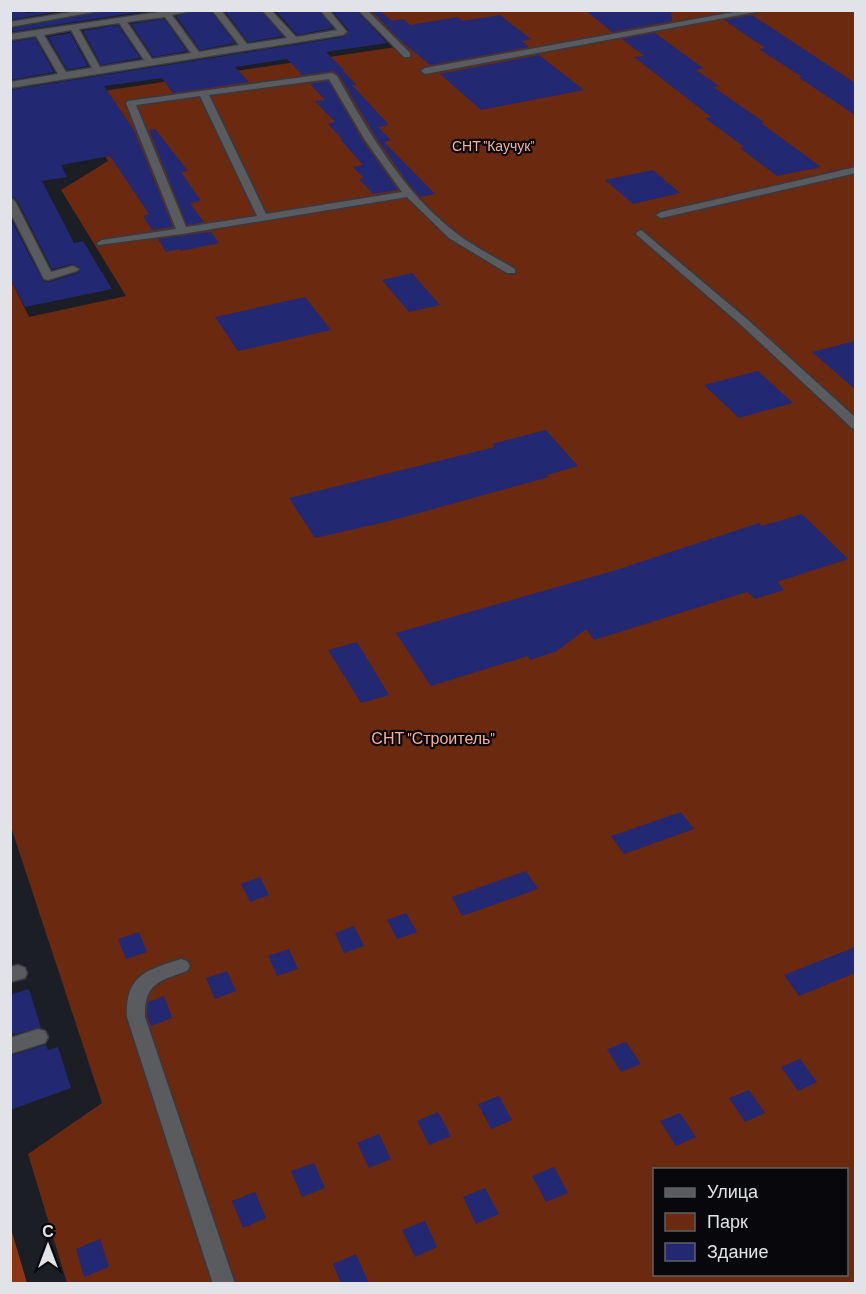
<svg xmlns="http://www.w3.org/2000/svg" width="866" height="1294" font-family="Barlow,sans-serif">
<rect width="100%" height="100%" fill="#1c1e26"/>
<path fill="#6b290f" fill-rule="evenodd" d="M363 11H855V1283H67L28 1154 102 1103 11 827 10 278 29 317 126 296 61 190 108 161 79 111 83 94 396 47ZM654 1170H846V1274H654Z"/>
<path fill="#8d3614" d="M11 1229 27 1283H11Z"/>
<path fill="#222872" d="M10 10H24L26 13 66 10 10 20Z
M107 10H153L10 32V29Z
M198 10H210L235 43 200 50 176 16Z
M224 10H260L283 36 248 42Z
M275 10H318L333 28 297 35Z
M332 10H356L387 43 326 52 345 71H343L357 85H352L389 125 378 127 391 140 384 142 435 194 420 197 405 179 377 139 339 75 333 71 302 75 287 59 235 67 249 82 173 93 162 78 104 86 134 130 173 227 152 230 143 216 149 214 110 156 61 165 67 177 42 181 74 243 83 241 112 289 25 307 10 278V218L43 281 49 282 78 273 81 269 72 264 52 269 17 200 10 196V90L344 37 349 31Z
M371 10H379L392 21 403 19 410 25 458 17 462 21 500 15 531 39 522 41 529 47 430 65 401 41Z
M585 10H671L672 21 612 32Z
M752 15 855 83V115L798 77H802L759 49 765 48 724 20Z
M164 19 187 51 153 57 131 24Z
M118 25 140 58 101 65 83 31Z
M70 33 88 66 67 70 48 37Z
M655 33 703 68 696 70 719 86 713 87 764 122 761 123 821 167 777 176 740 148 744 147 705 118 711 117 634 57 644 56 622 39Z
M35 38 54 72 10 80V42Z
M539 55 584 90 481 110 440 74Z
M328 81 363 141 398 190 373 194 359 179 364 178 353 167 363 165 340 139H342L328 124 335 122 315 101 325 100 310 84Z
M155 129 188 171 181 172 201 201 190 203 204 222 187 225 149 130Z
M653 170 680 193 633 204 605 180Z
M211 232 219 243 181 251 180 249 166 252 158 239Z
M412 273 440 305 409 312 382 280Z
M305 297 331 330 238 351 215 317Z
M855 341V389L812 352Z
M758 371 793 403 739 418 704 385Z
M546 430 578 466 547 475 549 477 390 521 315 538 289 498 495 447 492 444Z
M802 514 848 559 777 582 784 590 755 599 747 592 594 640 586 629 557 651 530 660 528 656 431 686 396 633 613 571 759 523 762 526Z
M357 642 389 695 361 703 328 650Z
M681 812 694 829 624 854 611 836Z
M526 871 538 889 462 916 452 897Z
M260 877 269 895 250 902 241 884Z
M406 913 417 932 397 939 387 920Z
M354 926 364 946 344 953 335 933Z
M139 932 147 952 126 959 118 939Z
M855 947V973L799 996 784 975Z
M289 949 298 969 277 976 268 956Z
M227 971 236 991 215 999 206 978Z
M29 989 41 1028 10 1035V995Z
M164 996 172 1018 151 1026 147 1016 148 1002Z
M626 1042 641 1064 621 1072 607 1049Z
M46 1045 48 1050 58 1047 71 1088 10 1110V1056Z
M800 1059 817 1082 798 1091 781 1067Z
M749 1090 765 1113 745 1122 729 1098Z
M499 1096 512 1120 491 1129 478 1104Z
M438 1112 451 1136 429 1145 417 1121Z
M680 1113 696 1137 676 1146 660 1121Z
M379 1134 391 1159 369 1168 357 1143Z
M314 1163 325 1188 302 1197 291 1171Z
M554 1167 568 1193 546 1202 532 1176Z
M485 1188 499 1214 476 1224 463 1197Z
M255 1192 266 1218 243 1228 232 1201Z
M425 1221 437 1247 415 1257 402 1230Z
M100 1239 109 1267 84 1277 76 1249Z
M356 1254 369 1284H341L333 1264Z"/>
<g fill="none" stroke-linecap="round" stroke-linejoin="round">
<g stroke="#383a41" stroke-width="3">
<path id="lane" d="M83 10H105L10 27V22Z
M172 10H196L172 15 199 52 239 45 212 10H221L247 44 287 38 262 10H271L296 37 337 30 320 10H329L347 32 343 35 10 88V82L58 74 36 36 10 40V34ZM165 17 191 53 152 59 127 22ZM119 23 144 60 100 67 79 29ZM71 30 92 68 66 72 44 35Z
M358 10H367L410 53V57H404Z
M332 73 337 76C369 133 403 192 456 233 474 247 495 257 515 269V273H507L449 238 407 197 182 234 98 245 97 243 102 240 176 229 126 103 128 101ZM329 79 365 140 402 192 266 214 209 95ZM200 96 257 216 186 227 136 105Z
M856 167V173L661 218 656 215 661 212Z
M10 198 15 201 51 272 73 266 79 269 77 271 48 280 44 279 10 212Z
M641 230 748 320 856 418V429L852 428 740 324 637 235 636 233Z
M181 959 187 961 190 966 187 971C159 981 144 983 145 1017L235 1284H213L127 1017C125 975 147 970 181 959Z
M18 965 25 968 27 973 25 978 10 982V967Z
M38 1029 45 1031 48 1037 45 1043 10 1054V1038Z"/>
</g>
<g stroke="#383a41" stroke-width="3">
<path id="street" d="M745 10H766L425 74 421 71 425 68Z"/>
</g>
<use href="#lane" fill="#5a5b5f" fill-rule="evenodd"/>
<use href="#street" fill="#5a5b5f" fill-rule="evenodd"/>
</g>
<g text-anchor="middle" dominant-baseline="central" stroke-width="4.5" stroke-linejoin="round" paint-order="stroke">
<g font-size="14" fill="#fab096" stroke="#08080c">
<text x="493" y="145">СНТ "Каучук"</text>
</g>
<g font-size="16" fill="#fab096" stroke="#08080c">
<text x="433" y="737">СНТ "Строитель"</text>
</g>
</g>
<rect width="866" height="1294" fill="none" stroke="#e1e3e8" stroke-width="24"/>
<rect x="653" y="1168" width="195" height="108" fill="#08080c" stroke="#5f6064" stroke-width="1.5"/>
<rect x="665" y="1188" width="30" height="9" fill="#5a5b5f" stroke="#5f6064" stroke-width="1.5"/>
<text x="707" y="1198" font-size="18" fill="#e1e3e8">Улица</text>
<rect x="665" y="1213" width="30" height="18" fill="#6b290f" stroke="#5f6064" stroke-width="1.5"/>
<text x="707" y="1228" font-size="18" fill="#e1e3e8">Парк</text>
<rect x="665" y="1243" width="30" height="18" fill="#222872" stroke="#5f6064" stroke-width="1.5"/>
<text x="707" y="1258" font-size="18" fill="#e1e3e8">Здание</text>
<g transform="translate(48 1246)" stroke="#08080c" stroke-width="4.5" paint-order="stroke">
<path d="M0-4.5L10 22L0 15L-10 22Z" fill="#e1e3e8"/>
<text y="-9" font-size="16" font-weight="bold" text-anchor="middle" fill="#e1e3e8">С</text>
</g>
</svg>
